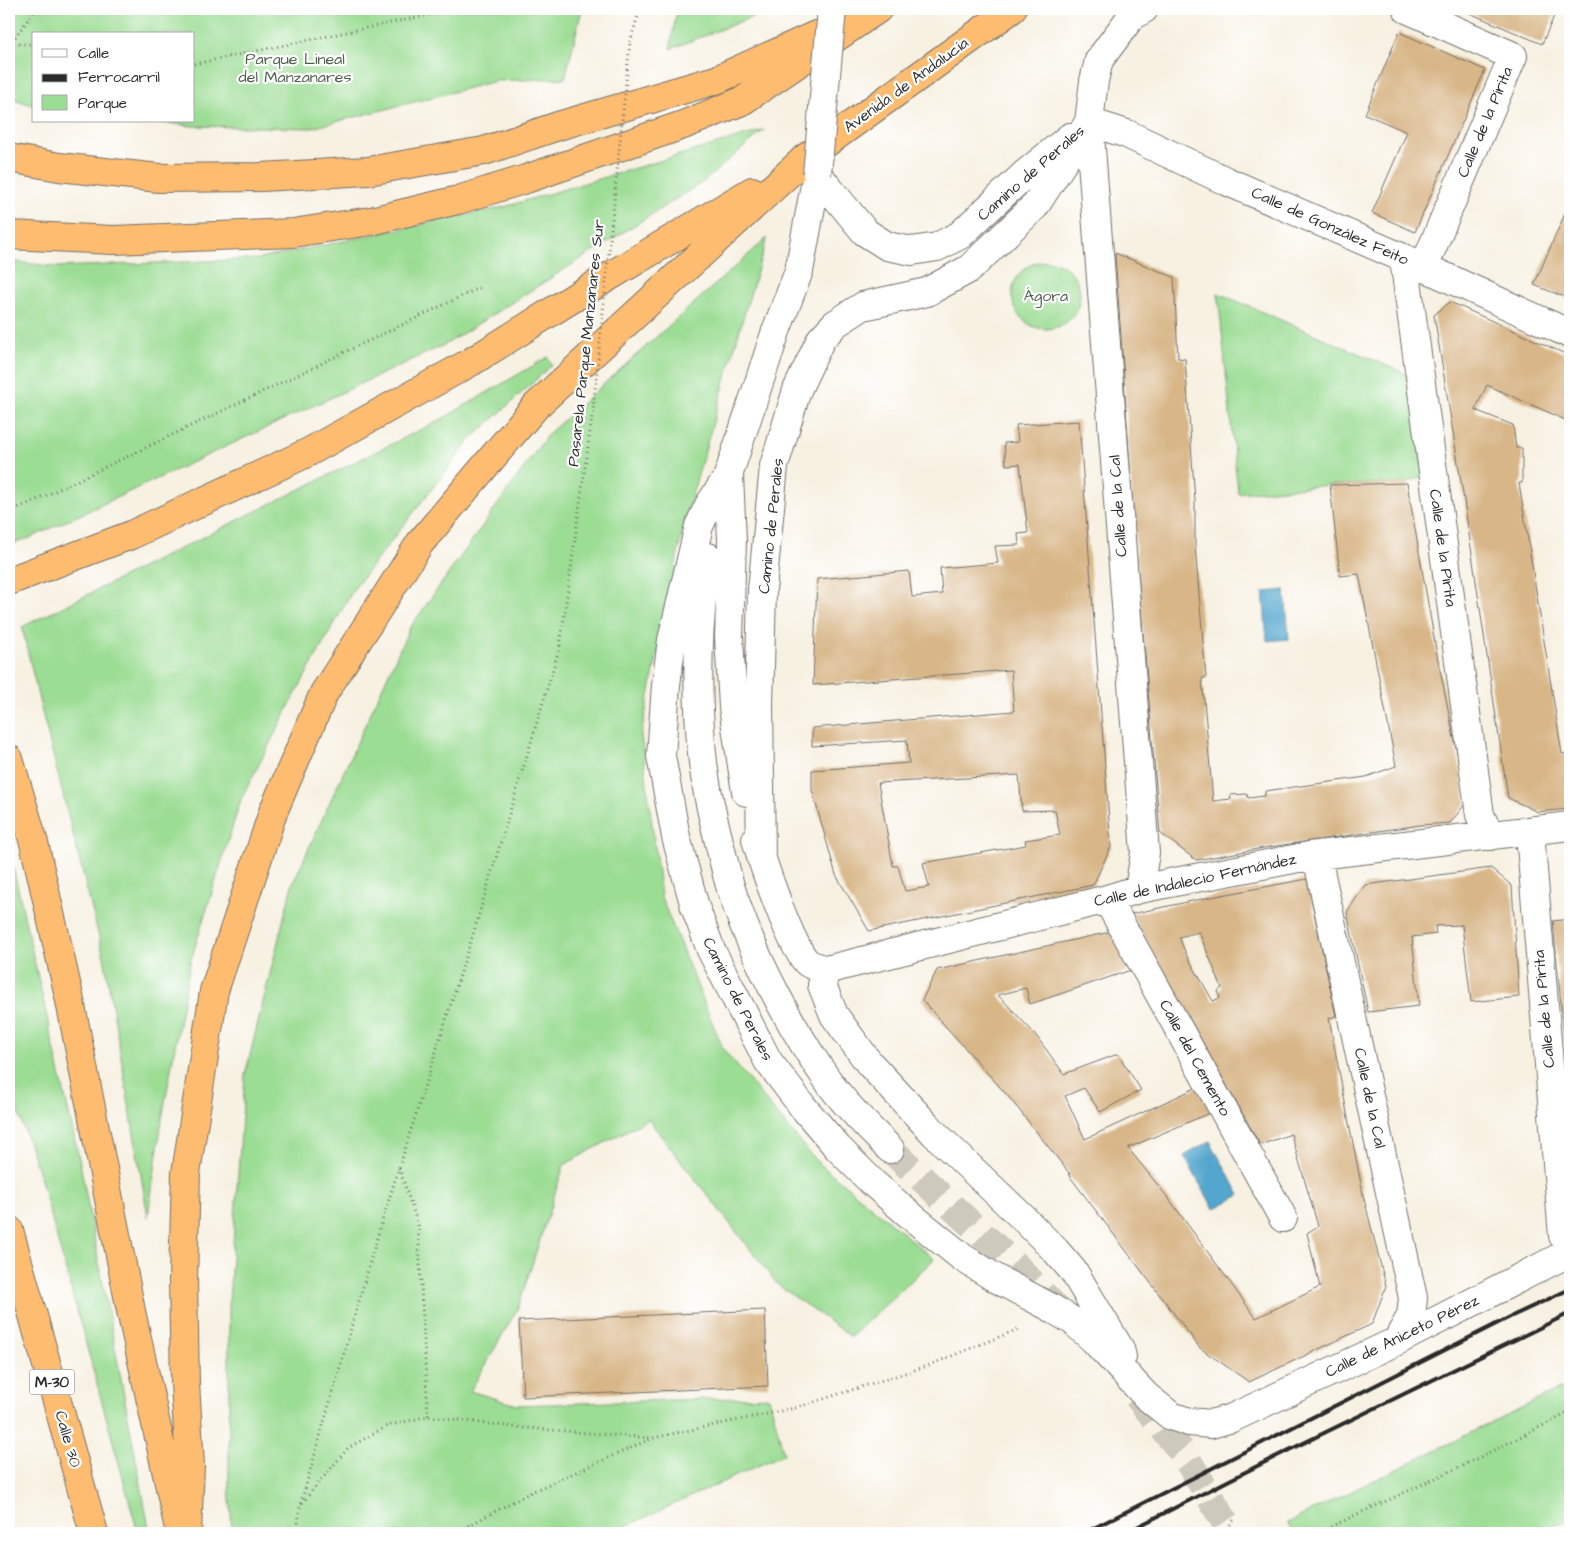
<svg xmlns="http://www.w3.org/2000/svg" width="1579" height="1542" font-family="'Architects Daughter',sans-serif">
<rect width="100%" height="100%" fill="#fff"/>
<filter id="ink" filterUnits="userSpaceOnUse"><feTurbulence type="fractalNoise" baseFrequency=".02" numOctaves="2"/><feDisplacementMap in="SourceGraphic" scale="10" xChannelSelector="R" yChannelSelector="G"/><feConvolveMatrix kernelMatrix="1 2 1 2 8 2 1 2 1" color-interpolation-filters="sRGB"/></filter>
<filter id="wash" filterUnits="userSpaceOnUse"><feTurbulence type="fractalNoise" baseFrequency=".0096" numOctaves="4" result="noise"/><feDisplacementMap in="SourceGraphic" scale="20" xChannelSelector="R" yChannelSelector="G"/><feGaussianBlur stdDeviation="1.12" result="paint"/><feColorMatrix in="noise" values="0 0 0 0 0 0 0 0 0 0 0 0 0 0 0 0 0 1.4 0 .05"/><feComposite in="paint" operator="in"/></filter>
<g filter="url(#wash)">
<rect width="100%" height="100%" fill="#f7f1e2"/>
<path fill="#9cdd94" stroke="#648460" d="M9 9H582L565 78 496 81 312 128 192 126 151 121H194V34H34V106L9 97Z
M677 9H773L670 49Z
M764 130 703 182 446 344 30 538 9 545V261L57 267 258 259 504 207Z
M767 238 744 315 684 523 641 735 661 897 723 1049 815 1160 934 1259 851 1337 778 1285 648 1119 564 1165 518 1308 470 1391 517 1405 769 1397 784 1454 611 1533H232L229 1483V1300L245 1075 292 885 409 629 548 434Z
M1012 295a34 34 0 1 1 68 0a34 34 0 1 1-68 0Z
M1218 293 1411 376 1423 477 1407 483 1330 485 1238 493Z
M548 357 552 365 470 440 353 590 297 691 241 799 190 963 162 1119 148 1217 104 957 40 704 22 627 442 419Z
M9 849 80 1163 150 1533H138L41 1180 9 1084Z
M1570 1384V1521L1531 1533H1293L1287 1523Z"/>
<path fill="#52a6ce" stroke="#3e687c" d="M1285 590 1289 639 1267 641 1263 592Z
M1210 1141 1240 1195 1214 1209 1184 1156Z"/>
<g id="blocks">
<path fill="#d8b687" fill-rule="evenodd" d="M1460 9H1557L1542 44Z
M1399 32 1485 70 1415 232 1372 213 1407 132 1365 114Z
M1570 202V299L1534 285Z
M1115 253 1174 277 1178 358 1185 359 1195 501V545L1206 678H1202L1213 801 1231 799 1230 795 1247 794 1248 798 1265 796V791L1366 777 1396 766 1359 574 1340 576 1330 485 1407 483 1437 655 1462 777 1466 803 1450 823 1420 825 1269 847 1196 860 1160 833 1136 550Z
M1450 302 1570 356V422L1487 385 1475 410 1513 425 1516 448H1522V483H1519L1562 754 1570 753V809L1538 812 1508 798 1464 500 1434 315Z
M1079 421 1111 847 1093 885 869 931 836 875 812 790V770L909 763 907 740 812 746V728L1014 711 1011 670 813 685 817 579 909 571 912 597 942 594 940 568 998 563 995 546 1019 545 1018 534 1028 533 1020 464 1006 465 1004 443 1018 442 1016 425ZM1019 775 1022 811 1055 810 1060 835 1025 840 1026 845 923 863 929 887 905 891 898 866H893L878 783Z
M1491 868 1512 886 1519 997 1471 1002 1462 925 1435 926 1436 934 1412 937 1419 1006 1368 1012 1347 912 1365 885Z
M1307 879 1336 1016 1329 1018 1347 1113 1364 1199 1386 1286 1372 1324 1249 1382 1200 1348 1068 1174H1070L1008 1096 922 1000 937 970 1110 932 1131 970 1030 1004 1026 988 998 995 1034 1033 1064 1074 1118 1054 1141 1090 1100 1112 1084 1088 1065 1096 1085 1139 1198 1087 1212 1112 1128 1148 1169 1199 1256 1318 1320 1287 1307 1233 1318 1226 1291 1134 1260 1145 1131 914 1206 898ZM1199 932 1222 988 1218 991 1220 998 1213 1001 1186 954 1179 937Z
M1570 919V1089H1569L1553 921Z
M765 1310 768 1386 523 1397 519 1321Z"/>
</g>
</g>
<g filter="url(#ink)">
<use href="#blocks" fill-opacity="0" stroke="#72706b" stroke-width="1"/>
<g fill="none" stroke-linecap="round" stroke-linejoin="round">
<path stroke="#cec9bd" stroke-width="28" stroke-dasharray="28 14" stroke-linecap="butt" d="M890 1149 1017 1267 1057 1309
M1137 1396 1183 1453 1232 1533"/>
<g stroke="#72706b" stroke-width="30">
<path id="minor" d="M1407 9 1513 56 1424 267
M1089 122 1127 134 1226 181 1424 267 1570 334
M817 174 865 232 887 246 912 251 937 247 960 235 1026 173 1070 137
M1404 259 1480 815 1490 836
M729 475 709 505 699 526 672 640 666 685 661 756 676 837 695 907 711 950 768 1061 803 1107 838 1148 873 1183 911 1216 963 1258 997 1279 1048 1306 1073 1321 1094 1340 1146 1396 1171 1416 1189 1422 1211 1424 1232 1418 1397 1341 1570 1252
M729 475 732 541 729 637 733 707 746 792
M723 491 776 331 799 271 817 174
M708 557C697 617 696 693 702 753 705 786 713 818 721 850 725 866 728 882 734 898 755 960 793 1032 831 1085 848 1108 870 1129 890 1149
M1534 830 1531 845 1563 1236 1570 1245
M756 839C762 861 792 951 808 963 813 966 821 968 826 970
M1309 856 1319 866 1413 1298 1411 1316 1397 1341
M761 858 759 705 762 590 774 466 797 390 821 339 835 324 863 306 927 292 969 269 1035 206 1089 122
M1139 889 1145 853 1089 122 1094 81 1099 60 1131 17 1144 9
M1107 899 1283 1218
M826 970 1107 899 1139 889 1309 856 1570 826
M826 970 822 985 834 1015 869 1063 934 1133 1022 1217 1056 1251 1074 1272 1120 1349 1122 1357"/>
</g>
<g stroke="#72706b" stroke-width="30">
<path id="trunk" d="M804 159 1012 9"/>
</g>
<g stroke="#72706b" stroke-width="30">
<path id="motorway" d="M9 158 59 167 159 178 261 177 368 171 484 151 558 126 716 80 816 35
M9 235 113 240 293 233 371 221 458 200 526 179 683 125 742 101 878 9
M9 581 131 535 307 453 471 362 575 297 752 191
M9 759 34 843 69 996 131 1311 178 1524
M9 1230 94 1533
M187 1533 190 1465 185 1383 183 1280 186 1173 214 991 273 812 324 693 420 543 536 406 801 162"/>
</g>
<path stroke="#72706b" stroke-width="3" stroke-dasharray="1 4" stroke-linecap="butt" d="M630 42 640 9
M9 45 36 9
M9 47 18 44H34
M194 64 457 9
M9 511 28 504 483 286
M399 1168 418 1225 428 1416
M302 1503 348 1448 387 1426 428 1416 514 1427 651 1438
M297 1533 300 1506 379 1231 473 934 560 646
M455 1533 531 1492 653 1438 795 1408 927 1366 1021 1328
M1224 1533 1235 1518
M1317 1533 1462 1466 1570 1412"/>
<use href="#minor" stroke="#fff" stroke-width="28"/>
<use href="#trunk" stroke="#febc70" stroke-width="28"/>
<use href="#motorway" stroke="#febc70" stroke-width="28"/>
<path stroke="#2b2b2b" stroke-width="4" d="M1084 1533 1512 1316 1570 1289
M1125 1533 1281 1454 1570 1313"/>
<g stroke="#72706b" stroke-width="30" stroke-linecap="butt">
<path id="minor-bridge" d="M817 174 832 9"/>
</g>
<path stroke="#72706b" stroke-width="3" stroke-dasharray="1 4" stroke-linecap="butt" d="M560 646 593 410 630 42"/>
<use href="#minor-bridge" stroke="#fff" stroke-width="28"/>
</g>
</g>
<g text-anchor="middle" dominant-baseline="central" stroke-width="4.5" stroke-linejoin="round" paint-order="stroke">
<rect fill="#fff" stroke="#6b6b6b" stroke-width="1" x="29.5" y="1369.5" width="45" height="25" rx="4"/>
<g font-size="15" font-weight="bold" fill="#2b2b2b">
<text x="52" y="1382">M-30</text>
</g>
<g font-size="16" fill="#4d604a" stroke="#fff">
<text x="295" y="59">Parque Lineal<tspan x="295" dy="18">del Manzanares</tspan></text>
<text x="1046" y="296">Ágora</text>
</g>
<g font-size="16" fill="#2b2b2b" stroke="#fff">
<text transform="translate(906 85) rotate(-36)">Avenida de Andalucía</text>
<text transform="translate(1485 122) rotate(-67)">Calle de la Pirita</text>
<text transform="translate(1031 173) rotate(-41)">Camino de Perales</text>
<text transform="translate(1330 226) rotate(24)">Calle de González Feito</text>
<text transform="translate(586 343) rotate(-84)">Pasarela Parque Manzanares Sur</text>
<text transform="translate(1118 506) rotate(-94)">Calle de la Cal</text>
<text transform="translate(771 526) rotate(-84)">Camino de Perales</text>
<text transform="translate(1443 548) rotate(82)">Calle de la Pirita</text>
<text transform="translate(1195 880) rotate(-12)">Calle de Indalecio Fernández</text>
<text transform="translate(738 999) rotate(63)">Camino de Perales</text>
<text transform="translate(1544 1009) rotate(-95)">Calle de la Pirita</text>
<text transform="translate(1195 1058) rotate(61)">Calle del Cemento</text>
<text transform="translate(1370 1098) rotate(78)">Calle de la Cal</text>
<text transform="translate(1402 1336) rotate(-26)">Calle de Aniceto Pérez</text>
<text transform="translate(68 1439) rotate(74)">Calle 30</text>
</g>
</g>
<rect width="1579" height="1542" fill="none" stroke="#fff" stroke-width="30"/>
<rect x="32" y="32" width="162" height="90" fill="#ffffff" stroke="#aaaaaa"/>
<rect x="42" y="49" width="25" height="8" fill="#ffffff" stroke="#aaaaaa"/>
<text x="78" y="58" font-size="15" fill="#2b2b2b">Calle</text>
<rect x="42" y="74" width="25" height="8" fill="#2b2b2b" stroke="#aaaaaa"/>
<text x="78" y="82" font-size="15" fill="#2b2b2b">Ferrocarril</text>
<rect x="42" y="95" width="25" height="15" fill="#9cdd94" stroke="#aaaaaa"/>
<text x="78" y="108" font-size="15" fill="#2b2b2b">Parque</text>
</svg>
